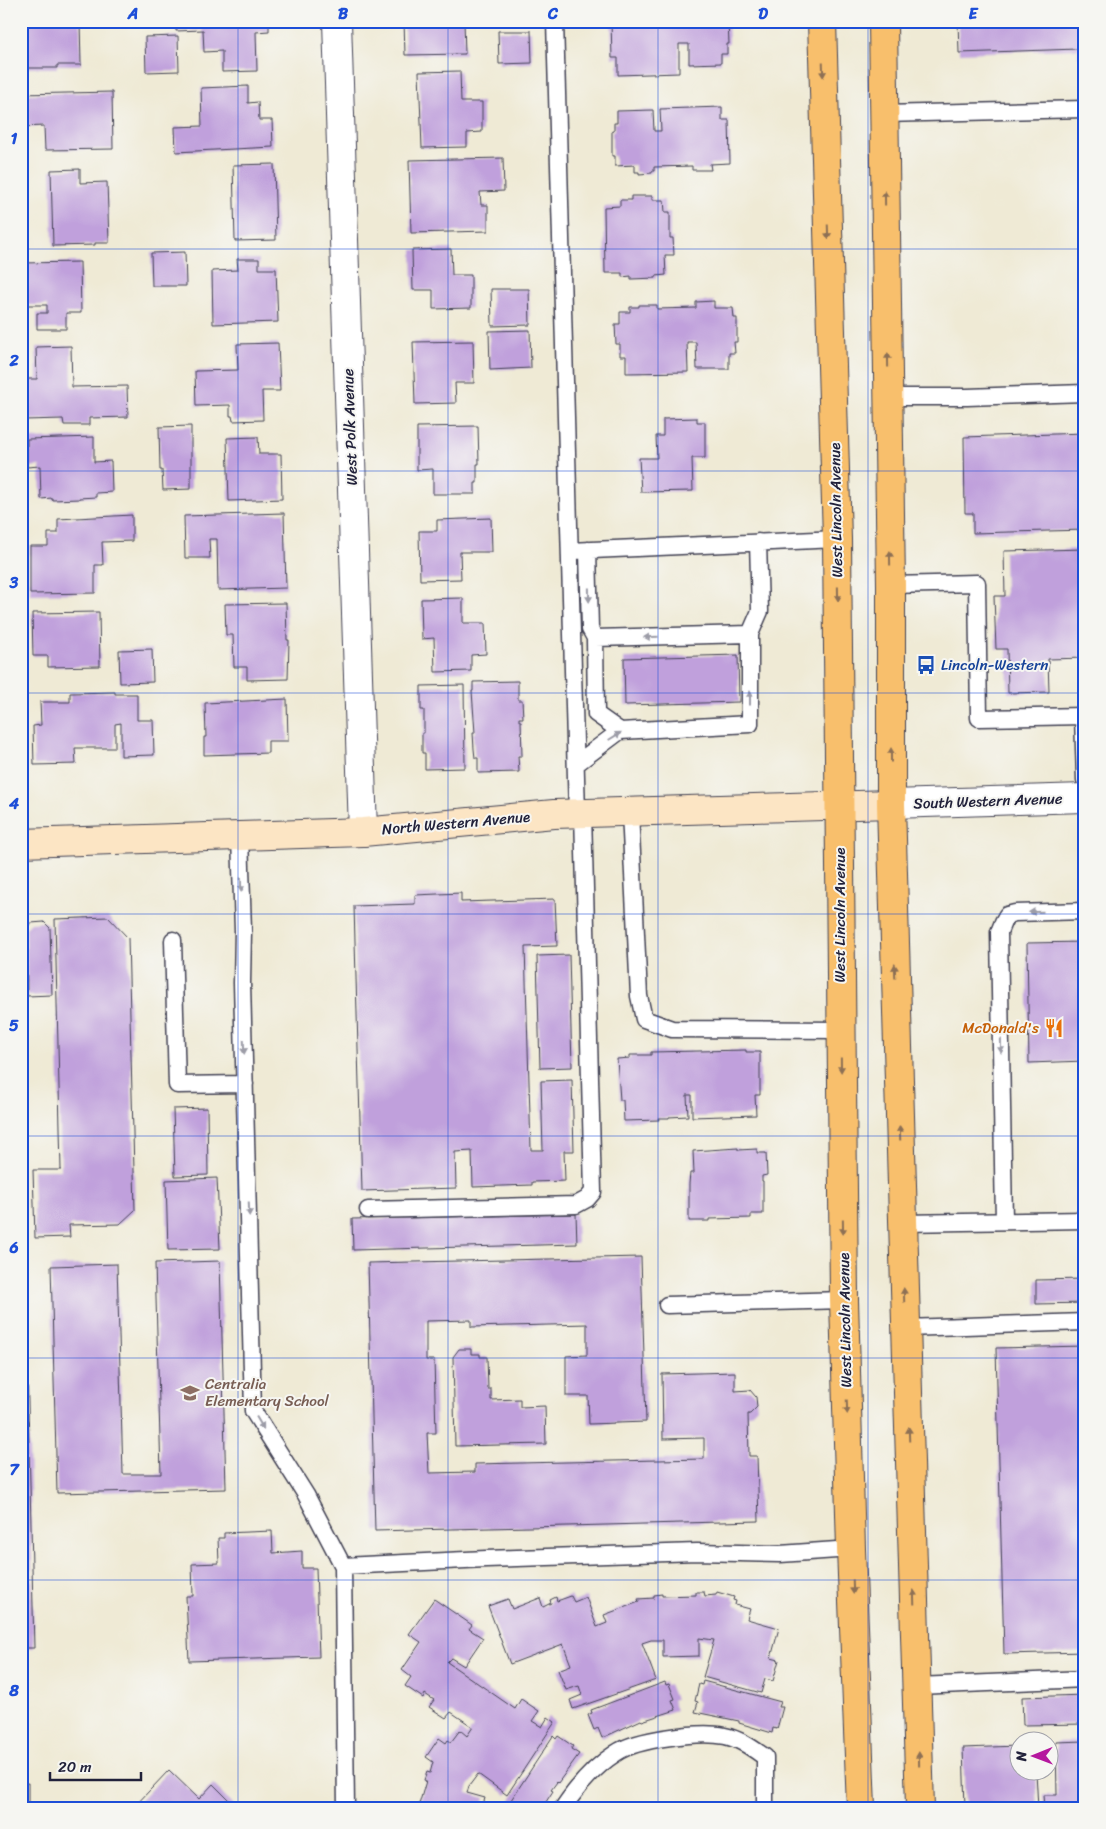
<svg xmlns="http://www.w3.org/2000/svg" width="1106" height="1829" font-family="Sriracha,sans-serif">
<rect width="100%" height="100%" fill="#f6f6f2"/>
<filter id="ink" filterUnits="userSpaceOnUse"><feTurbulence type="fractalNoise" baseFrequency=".02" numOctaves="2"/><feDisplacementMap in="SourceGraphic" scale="10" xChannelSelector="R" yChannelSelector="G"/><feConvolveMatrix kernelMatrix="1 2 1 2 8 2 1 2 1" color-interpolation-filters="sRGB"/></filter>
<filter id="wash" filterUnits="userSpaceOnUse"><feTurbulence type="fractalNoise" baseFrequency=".0096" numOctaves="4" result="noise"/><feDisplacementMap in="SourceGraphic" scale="20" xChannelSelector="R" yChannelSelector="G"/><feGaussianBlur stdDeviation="1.12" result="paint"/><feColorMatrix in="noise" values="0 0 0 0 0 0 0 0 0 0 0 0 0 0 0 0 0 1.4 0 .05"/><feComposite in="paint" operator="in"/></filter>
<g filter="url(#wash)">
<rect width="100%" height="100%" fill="#efead5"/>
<g id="blocks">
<path fill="#c0a0dc" d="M21 21H80L81 65H57V68H21Z
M176 21H269V31L256 32 257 71 222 72V51L204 52 203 30 176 31Z
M404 21H464L465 54 405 55Z
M611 21H728L729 44H727V54H721V63L689 64V44H679V73L618 75V58H612Z
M958 21H1085V57H1078V49L959 53Z
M498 31H531L532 63 499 64Z
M178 36 179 71 146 72 145 37Z
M460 71 461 102H482V132L467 133V147L422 148 419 72Z
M248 86V103L258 102 259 120H272L273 147 176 152 175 127 202 126 201 88Z
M112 92 113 149 45 150 44 126 21 127V94Z
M722 107V120H729L730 163 710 164 711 170H692V166L654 167V171H652V173L639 174V172H635V165L615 166V156H612V131H614V123H617V111L653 110 654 131H661L660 109Z
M503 158 504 191 480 192 481 205H488V231L411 233 409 160Z
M274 164 276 240 235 241 233 165Z
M80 169V183L107 182 109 243H95V245L53 246 51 170Z
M631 196H652V200H664L665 212H670V238H673L674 255H665L666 275 656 276V278L631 279V276L622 277V273H605L604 207 620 206V200H631Z
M451 249 452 275H471V308L433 309V290H413L412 250Z
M185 252 186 286H152L151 253Z
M237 259H259V269H276L278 322 213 324 212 271 238 270Z
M80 262 81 313H66V329H37V313H47V305H23L22 263Z
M491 289H529L530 325 492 326Z
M714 301V308H733L734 318H737V342H734L735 353H729V369H697L696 342H687L688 372 626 373V356H620V344H616L615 324H620V312H630V307H639V305H657V309L696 308V302Z
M530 330 531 368 490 370 489 331Z
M473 341 474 383H455L456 403 415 404 413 342Z
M278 343 280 391H262L263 420 233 421 232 416H230V405L196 406 195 371 238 370 237 344Z
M71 346 72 387 127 386 128 417 89 418V425H64L63 419 25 420 24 379H37L36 347Z
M697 418V422H705V458H692L693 491 641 492 639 458H657L656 436H663V419Z
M191 426V489L163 490 162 470H160L159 427Z
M478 426 479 464H477V483H475V494H433V469L417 470V427Z
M1085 433V530L973 533V513H965L964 437Z
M94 437V462L111 461 112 492 96 493V497L79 498V499L52 500V498L41 499 40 466 27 467V439Z
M258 437 259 454H281L282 499 229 501 227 438Z
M284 513 286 588 218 590 217 539H209L210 558H185L184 516Z
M132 515V541L102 542 103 565H95V593L30 594V546H48V533H58V519Z
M491 518 492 552H460L461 579 420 580 419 531H437V520Z
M1085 549V658L1048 659 1049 692 1008 693 1007 649H996L994 596H1005L1004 551Z
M463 598V623H485L486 654 471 655V671L435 672 434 638 422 639 421 599Z
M286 603 287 640H289L288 679 247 680V667H234L233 635H226L225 604Z
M99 612 100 666 48 667V656H33L32 613Z
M152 649 153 682 120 683 119 650Z
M738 655 739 702 625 705 624 658Z
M518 681V700H522L523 718H519V721H521L522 756H518L519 772 478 773V758H475L474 749 473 733H475L472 691H473V682Z
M464 685 465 768 425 769V753H422V733H424V710H421V686Z
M115 692V694H137V720H153L154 755 121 756V723L115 724V748H75L76 764 34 765 33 726 41 725 40 702H70V693Z
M287 699 288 741H268V753L204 755V737H206L205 703Z
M461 893V902L555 899 557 946 525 947 531 1150H543L541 1081 572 1080 574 1151H564L565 1181 532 1182V1185L473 1187 472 1151 455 1152 456 1188 362 1191 354 906 415 904V895Z
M108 917 128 938 135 1210 120 1224 69 1225 70 1237 35 1238 33 1170H61L55 919Z
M44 922 50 928 52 995 27 996 26 928 31 923Z
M1085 942V1061L1029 1063 1027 943Z
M569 955 572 1067 540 1068 537 956Z
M746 1050V1052H760V1095H755L756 1115 692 1117V1095H687L688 1116 669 1117V1118H658L659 1120 624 1121 623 1100H620L617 1059 630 1058V1055H651V1052Z
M207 1108 208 1175 175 1176 173 1109Z
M738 1148V1150L757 1149V1153H766L767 1175 762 1176V1181H763V1214H751V1218L709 1219V1221H689V1184L690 1173H694L693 1151Z
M217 1178 220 1249 168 1250 166 1180Z
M21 1197H23L34 1648H21Z
M576 1214 577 1244 353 1250 352 1219Z
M641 1257 646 1422 589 1424 588 1396H566V1356L587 1355V1324L471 1327V1320L426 1321V1360H434L436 1433H427L429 1473 475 1472V1464L704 1459V1438L663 1439 662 1374 735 1372V1391L750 1390 756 1397 757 1407 750 1414H748L749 1456H757L759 1521 375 1531 368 1263Z
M220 1261 226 1489 57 1493 51 1266 117 1264 123 1474H161L155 1263Z
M1085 1279V1303L1036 1304V1280Z
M1085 1346V1652L1004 1654 996 1348Z
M459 1349H471V1354H480V1357H487L488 1389H491V1400L520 1399V1407L545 1406 546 1444 455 1446 453 1357Z
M272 1531 273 1553 302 1551V1568H316L319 1657 189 1661 186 1596H193L192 1564 219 1563 218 1538H224V1533Z
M696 1592H704L705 1596 716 1595 717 1592 734 1597 733 1600 736 1601 735 1605 750 1609 747 1619 779 1628 771 1658 779 1660 773 1681 765 1679 761 1693 703 1677 714 1640 699 1638V1656L663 1657V1640H651L642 1643 656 1680 573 1709 570 1700 582 1695 579 1686 566 1690 558 1670 571 1665 563 1644 510 1664 488 1606 508 1599 512 1609 540 1598 543 1607 551 1603 550 1600 556 1597 557 1601 571 1596 574 1602 586 1597 597 1627 607 1623 604 1615 639 1602 638 1599 654 1598V1595L662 1594V1596L696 1595Z
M434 1599 472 1625 469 1629 483 1638 464 1666 451 1658 447 1662 515 1709 521 1699 539 1711 532 1721 542 1727 548 1717 555 1722 507 1795 478 1774 469 1786 467 1793 485 1798 482 1808H418L426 1781 424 1780 427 1772 430 1773 433 1762 426 1757 439 1738 446 1743 448 1740 451 1742 460 1730 467 1736 473 1727 451 1712 446 1718 429 1707 434 1700 425 1694 423 1698 405 1686 411 1677 402 1670 421 1642 409 1634Z
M703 1681 781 1702 779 1707H783L777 1729 773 1728 772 1733 739 1723V1721L695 1712 698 1702 695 1701 699 1684 702 1685Z
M665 1682 666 1685 669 1684 675 1699 672 1700 676 1710 642 1721 641 1720 602 1738 598 1728 594 1730 588 1715 592 1713 591 1710Z
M1085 1695V1724L1023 1725 1022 1697Z
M21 1718H26L27 1738H21Z
M553 1736 556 1739 558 1736 573 1746 571 1749 579 1754 558 1783 557 1782 551 1790 553 1791 542 1808H510L512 1805 509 1803Z
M1085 1741V1808H1044L1043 1795H1057L1056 1742Z
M1018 1746V1772H1036L1038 1808H965L963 1748Z
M169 1770 199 1799 213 1784 237 1808H133Z
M28 1783V1808H21V1784Z"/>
</g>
</g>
<g filter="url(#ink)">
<use href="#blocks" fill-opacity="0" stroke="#414052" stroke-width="1"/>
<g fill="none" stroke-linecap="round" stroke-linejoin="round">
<g stroke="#414052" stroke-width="19">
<path id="service" d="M555 21 577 814
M884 114 1085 109
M888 397H967L1085 393
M588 550 590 629 595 638
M570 551 837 539
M891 585 977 583 979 718 1083 716 1085 780
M750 634 760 611 758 542
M576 764 620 731 750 724V634L595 638 596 714 620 731
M630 812 639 996 644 1019 672 1029 841 1030
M240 836 243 931 242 983 253 1411 306 1495 343 1566 486 1559 697 1552 780 1554 851 1549
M173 940 177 1085 245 1084
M368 1210 576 1205 587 1199 593 1192 583 813
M1004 1221 999 932 1003 922 1007 915 1015 913 1085 911
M902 1223 1085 1220
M667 1305 844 1300
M906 1328 1085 1322
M343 1566 346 1808
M917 1686 1085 1679
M563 1808C577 1787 594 1767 616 1753 636 1739 700 1731 725 1736 740 1739 752 1748 765 1757V1808"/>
</g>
<g stroke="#414052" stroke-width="30">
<path id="minor" d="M337 21 363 832"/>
</g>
<g stroke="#414052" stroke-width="30">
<path id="tertiary" d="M891 804 1085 798"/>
</g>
<g stroke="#414052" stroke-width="30">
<path id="secondary" d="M21 843 363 832 554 814 891 804"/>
</g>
<g stroke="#414052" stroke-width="30">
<path id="primary" d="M822 21 837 539 844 1300 851 1549 861 1808
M883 21 891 585V804L920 1808"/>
</g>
<use href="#service" stroke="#fff" stroke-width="16"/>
<use href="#minor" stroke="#fff" stroke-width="28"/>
<use href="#tertiary" stroke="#fff" stroke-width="28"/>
<use href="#secondary" stroke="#fce5c4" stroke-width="28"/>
<use href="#primary" stroke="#f8bf6c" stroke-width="28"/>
</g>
<defs><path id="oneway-solid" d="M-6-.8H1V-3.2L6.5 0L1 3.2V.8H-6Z" transform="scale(1.25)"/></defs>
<g fill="#8d7054">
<use href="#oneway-solid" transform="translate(823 70) rotate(88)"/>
<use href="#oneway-solid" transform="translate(885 198) rotate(-91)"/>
<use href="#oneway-solid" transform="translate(828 232) rotate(88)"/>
<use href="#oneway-solid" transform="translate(888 360) rotate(-91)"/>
<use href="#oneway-solid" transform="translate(890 558) rotate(-91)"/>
<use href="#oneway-solid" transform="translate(838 594) rotate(89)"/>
<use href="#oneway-solid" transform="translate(891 755) rotate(-90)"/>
<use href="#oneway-solid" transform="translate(895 971) rotate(-92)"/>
<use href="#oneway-solid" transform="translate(841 1065) rotate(89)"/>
<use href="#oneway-solid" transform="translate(900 1133) rotate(-92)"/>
<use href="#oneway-solid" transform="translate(843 1227) rotate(89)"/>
<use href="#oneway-solid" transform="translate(904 1295) rotate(-92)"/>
<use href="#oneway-solid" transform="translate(847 1407) rotate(88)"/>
<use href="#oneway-solid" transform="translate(909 1434) rotate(-92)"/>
<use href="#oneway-solid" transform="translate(853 1587) rotate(88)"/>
<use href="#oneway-solid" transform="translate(914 1597) rotate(-92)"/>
<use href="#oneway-solid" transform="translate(919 1759) rotate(-91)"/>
</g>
<g fill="#9c9ca7">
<use href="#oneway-solid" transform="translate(589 595) rotate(89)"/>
<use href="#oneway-solid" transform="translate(651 637) rotate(179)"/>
<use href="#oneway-solid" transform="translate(750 698) rotate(-90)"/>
<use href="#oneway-solid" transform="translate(615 736) rotate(-32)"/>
<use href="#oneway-solid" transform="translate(241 885) rotate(89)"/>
<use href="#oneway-solid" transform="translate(1036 912) rotate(178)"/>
<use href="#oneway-solid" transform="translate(1001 1046) rotate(89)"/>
<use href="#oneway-solid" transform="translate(244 1047) rotate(88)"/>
<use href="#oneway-solid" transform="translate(249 1209) rotate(88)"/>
<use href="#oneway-solid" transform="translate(260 1423) rotate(59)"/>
</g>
</g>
<path fill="none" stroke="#1d4ed8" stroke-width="1" stroke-opacity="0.55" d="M238 21V1808M448 21V1808M658 21V1808M868 21V1808M21 249H1085M21 471H1085M21 693H1085M21 914H1085M21 1136H1085M21 1358H1085M21 1580H1085"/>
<defs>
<g id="bus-bare" transform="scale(1.5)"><path d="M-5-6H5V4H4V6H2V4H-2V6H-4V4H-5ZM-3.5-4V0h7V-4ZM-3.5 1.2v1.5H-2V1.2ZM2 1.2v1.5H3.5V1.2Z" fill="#1a4fb4" stroke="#f6f6f2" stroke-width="2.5" paint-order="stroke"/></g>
<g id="restaurant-bare" transform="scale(1.5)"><path d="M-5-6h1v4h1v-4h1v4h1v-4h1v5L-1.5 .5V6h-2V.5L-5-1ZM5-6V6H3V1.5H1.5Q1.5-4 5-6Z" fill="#e8710a" stroke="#f6f6f2" stroke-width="2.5" paint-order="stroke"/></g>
<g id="school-bare" transform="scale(1.5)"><path d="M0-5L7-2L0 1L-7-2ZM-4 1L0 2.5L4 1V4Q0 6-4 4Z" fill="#8d6e63" stroke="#f6f6f2" stroke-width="2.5" paint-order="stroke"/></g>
</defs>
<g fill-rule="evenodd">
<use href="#bus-bare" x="926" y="665"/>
<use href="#restaurant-bare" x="1054" y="1028"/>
<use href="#school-bare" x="190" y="1393"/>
</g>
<g text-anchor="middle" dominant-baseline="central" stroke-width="4" stroke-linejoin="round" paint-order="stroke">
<g font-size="15" fill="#22223b" stroke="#f6f6f2">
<text transform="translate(350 427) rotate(-92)">West Polk Avenue</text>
<text transform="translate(836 510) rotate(-91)">West Lincoln Avenue</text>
<text transform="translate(988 801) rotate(-2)">South Western Avenue</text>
<text transform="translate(456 823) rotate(-5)">North Western Avenue</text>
<text transform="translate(840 915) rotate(-90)">West Lincoln Avenue</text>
<text transform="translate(845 1320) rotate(-91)">West Lincoln Avenue</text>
</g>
<g font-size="15" fill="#164399" stroke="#f6f6f2" text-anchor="start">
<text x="941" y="665">Lincoln-Western</text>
</g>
<g font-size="15" fill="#c56008" stroke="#f6f6f2" text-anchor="end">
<text x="1039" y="1028">McDonald's</text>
</g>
<g font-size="15" fill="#785e54" stroke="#f6f6f2" text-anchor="start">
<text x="205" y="1384">Centralia<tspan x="205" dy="17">Elementary School</tspan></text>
</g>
</g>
<rect width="1106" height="1829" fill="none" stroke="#f6f6f2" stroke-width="55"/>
<g transform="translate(1034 1756) rotate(269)"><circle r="24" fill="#f6f6f2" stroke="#a1a1a9"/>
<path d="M0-4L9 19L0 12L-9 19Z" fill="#b5179e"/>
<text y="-8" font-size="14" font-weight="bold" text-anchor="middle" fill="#22223b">N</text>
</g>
<path d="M50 1772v8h91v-8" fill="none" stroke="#22223b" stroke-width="2.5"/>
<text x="58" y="1772" font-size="15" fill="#22223b" stroke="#f6f6f2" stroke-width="4" paint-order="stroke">20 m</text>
<rect x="28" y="28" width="1050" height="1774" fill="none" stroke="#1d4ed8" stroke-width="2"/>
<g font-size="16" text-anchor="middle" font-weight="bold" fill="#1d4ed8">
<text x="133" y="19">A</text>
<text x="343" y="19">B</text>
<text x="553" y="19">C</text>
<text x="763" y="19">D</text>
<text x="973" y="19">E</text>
<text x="14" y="144">1</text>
<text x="14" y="366">2</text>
<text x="14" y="588">3</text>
<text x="14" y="809">4</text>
<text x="14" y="1031">5</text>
<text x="14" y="1253">6</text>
<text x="14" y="1475">7</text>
<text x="14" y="1696">8</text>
</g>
</svg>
